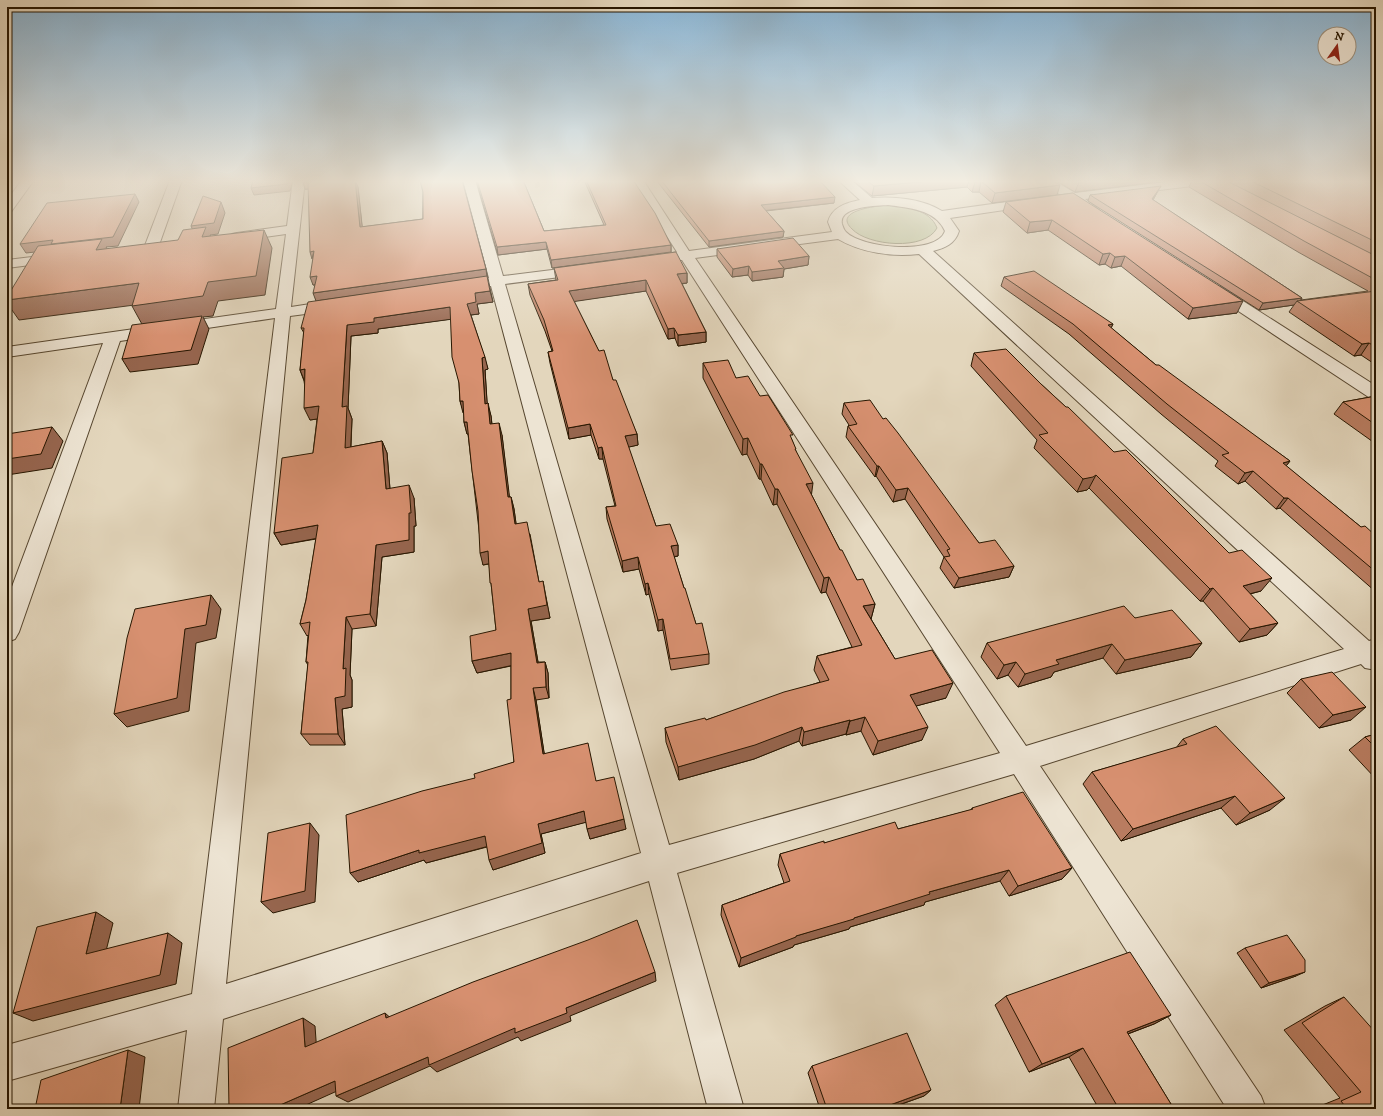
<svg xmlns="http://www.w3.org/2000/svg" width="1383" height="1116" font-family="'IM FELL DW Pica',serif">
<rect width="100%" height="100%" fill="#e3d6bc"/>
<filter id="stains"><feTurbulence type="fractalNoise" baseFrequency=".005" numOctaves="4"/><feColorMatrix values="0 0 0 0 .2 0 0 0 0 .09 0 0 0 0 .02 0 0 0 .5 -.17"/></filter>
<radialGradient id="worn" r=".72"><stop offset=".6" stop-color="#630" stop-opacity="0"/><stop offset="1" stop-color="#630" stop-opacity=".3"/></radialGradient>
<path fill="#b4bd90" stroke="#6e6a48" d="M888 205C905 207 930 209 937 228 925 251 868 246 852 229 832 210 878 206 888 205Z"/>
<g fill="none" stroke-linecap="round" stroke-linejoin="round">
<g stroke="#56462f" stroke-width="2">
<path id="street" d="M22 180H34L11 212 7 213V200Z
M170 180H182L158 248 156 251 151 252 146 251 144 248Z
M293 180H305L291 307 336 300 341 302 344 305 341 308 336 310 290 316 226 984 641 853 491 286 483 287 478 286 476 283 478 280 489 278 463 180H475L503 276 584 266 589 267 591 270 589 273 584 274 505 284 669 845 1000 753 682 260H668L666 257 668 254 677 252 631 180H643L689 251 832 232 828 222C832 207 846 203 860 200L838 180H851L872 198C894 196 923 199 942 211L1035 198 1039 199 1041 202 1039 205 950 218 959 231C955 244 945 248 933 251L1369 641 1376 639V670L1365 668 1361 664 1040 766 1261 1096 1266 1109H1227L1014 774 677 873 744 1109H708L649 881 223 1019 214 1109H178L187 1030 7 1081V1045L192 994 275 318 120 341 19 632 15 639 7 642V600L103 343 7 357V347L276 309 286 234 237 241 232 240 230 237 232 234 237 233 287 226ZM888 205C909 208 935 209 945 231 937 256 861 248 846 232 844 230 843 227 842 224 838 206 877 206 888 205ZM838 239C862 253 892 257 919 254L1344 649 1026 746 695 258Z
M1039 180H1053L1075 193 1183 180H1215L1213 183 1209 184 1085 199 1099 210 1098 213C1087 215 1081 207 1073 203 1069 201 1066 202 1063 201L1061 198 1062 196Z
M57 254 62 255 64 258 62 261 7 268V260Z
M1216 286 1221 287 1376 386V399L1370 398 1211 293 1209 290 1211 287Z"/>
</g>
<use href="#street" fill="#ede4d3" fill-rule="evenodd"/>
</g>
<path fill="#b97c60" stroke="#271600" d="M352 180 358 187 362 227 423 219V192L420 180H462L486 269 493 302 477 304 479 314 471 315 488 369 485 370 487 403 491 416 492 424 502 435 509 497H511L514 509 516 524 530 534 539 582 545 594 550 618 531 621 538 662H545L548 673 549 698 536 700 544 753 596 781 626 829 590 839 586 822 541 834 545 853 493 870 487 847 426 863 424 860 358 882 475 778 514 762 511 699V666L477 673 472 661 496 630 489 564 483 565 468 434H467L464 422V413L460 401 459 383 451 319 378 329V333L351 336 348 408 352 419 351 447 382 441 387 453 390 489 414 498 416 526H414V552L382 557 376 626 352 629 350 675 352 680V707L342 709 345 745H310L301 734 308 665 306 662 308 635 307 636 300 624 306 600 316 539 281 545 274 533 313 453 317 419 310 420 304 381 300 370 304 333 301 328 404 289 316 301 315 285H313V259L309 189H305Z
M476 180H523L544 231 604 225 584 180H633L671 245V252L552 268 547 249 498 255Z
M656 180H819L834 203 766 211 784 231 783 237 709 247Z
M852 180H1052L1057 195 992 203 979 192H972L967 187 872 196Z
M1055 180H1166L1165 181 1075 192Z
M1192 180H1376V365L1361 355 1354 356 1289 312 1294 305 1259 310 1088 201 1090 195 1158 191 1153 200 1302 298 1301 300 1368 291 1298 252 1189 187Z
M1073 193 1237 313 1188 319 1121 266 1111 268 1105 264 1099 265 1048 230 1027 233 1003 212 1006 202Z
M717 249 809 256 808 265 784 269 783 277 752 281 748 275 732 277 717 257Z
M554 268 687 273V283L682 284 706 332V342L678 346 675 338 668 339 646 291 574 301 613 380 637 434 638 445 628 447 656 526 678 545V556L674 557 684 588 696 624 709 654V664L671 670 663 630 658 631 649 594 646 595 639 569 623 572 607 519 606 507 615 506 603 459H599L591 435 569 439 550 363 548 352 552 351 545 331 530 295 528 284 556 280Z
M1004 277 1113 324 1111 328 1156 365 1290 461 1286 466 1361 527 1376 536V592L1280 508 1276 509 1245 481 1238 484 1215 466 1218 461 1161 414 1069 334 1001 286Z
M974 353 1041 384 1114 452 1261 591 1250 594 1278 623 1267 635 1239 642 1203 601H1200L1089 488 1087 490 1077 492 1034 448 1037 440 971 366Z
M703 363 736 378 760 396 792 440 811 494 840 550 857 580 875 604 871 619 895 659 946 698 916 706 922 740 873 755 861 731 846 735V734L802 746 799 741 754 759 679 780 666 742 665 728 706 720 820 682 814 670 817 656 852 647 826 592 821 593 777 504 773 505 761 479H759L747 454 742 455 703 378Z
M1376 396V444L1334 414 1343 402Z
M844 403 883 419 979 543 1014 566 1009 577 954 588 940 568 944 557 905 499 893 502 876 476 875 477 846 437 848 426 849 425 842 414Z
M1135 618 1202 643 1191 657 1116 674 1103 658 1054 672 1051 677 1018 687 1008 675 997 679 981 657 987 643Z
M1301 679 1351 720 1319 728 1287 693Z
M1376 734V779L1349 750 1365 737Z
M1183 739 1270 810 1236 825 1221 808 1121 841 1083 784 1092 772 1176 748Z
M972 808 1072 868 1062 879 1009 896 1000 881 925 902 924 905 850 927 849 929 794 945 793 947 739 967 721 915 722 905 784 883 778 865 780 854 824 843 898 829 971 810Z
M1245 948 1296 976 1261 988 1237 953Z
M1006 996 1171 1015 1154 1024 1128 1034 1174 1109H1099L1069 1057 1029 1072 995 1005Z
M1344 997 1376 1109H1322L1320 1106 1340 1098 1284 1030 1325 1006Z
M812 1066 931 1090 924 1096 891 1108 892 1109H820L808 1073Z"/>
<path fill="#96654e" stroke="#271600" d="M288 180H293L290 191 254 195 251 188Z
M355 180 358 187 363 234 360 227Z
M942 180H969L967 187 872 196 874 186Z
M1099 180H1166L1165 181 1075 192 1079 182Z
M981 181 979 192H972L975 182Z
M303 182H308L311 189H305Z
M1060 185 1057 195 992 203 995 193Z
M1161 186 1158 191 1150 205 1152 199Z
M135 194 139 202 118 246 106 247 112 258 54 250 26 253 20 244Z
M835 197 834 203 761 211V205Z
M221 202 225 213 218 234 210 235 215 245 202 237H196L191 226Z
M1052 220 1048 230 1027 233 1030 222Z
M264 230 272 248 265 295 218 301 213 316 203 317 209 329 198 364 130 372 122 359 143 326 132 306 208 282Z
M784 231 783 237 709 247V241Z
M546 242 547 249 498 255 497 247Z
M671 245V252L552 268 551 260Z
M314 251 312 259 310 252Z
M1110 253 1105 264 1099 265 1103 254Z
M809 256 808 265 784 269 783 277 752 281V272L778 261Z
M1125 256 1121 266 1111 268 1115 257Z
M749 266 748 275 732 277 733 269Z
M486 269 487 277 316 301 313 293Z
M687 273V283L677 284V274Z
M317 276 320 284 313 285 310 277Z
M646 280V291L571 302 569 291Z
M139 283 150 303 19 320 7 303V300Z
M490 291 493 302 477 304 479 314 470 315 467 304 475 293Z
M1302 298 1299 302 1297 301 1294 305 1259 310 1263 303Z
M1243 301 1237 313 1188 319 1193 308Z
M450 307 453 319 378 329V333L351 336 348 408 352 419 350 460 345 448 342 407 347 325 374 318Z
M1113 324 1108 334V325Z
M674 328 675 338 668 339V329Z
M706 332V342L678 346V335Z
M1369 343 1361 355 1354 356 1362 344Z
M485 357 488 369 485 370 488 416 485 404 482 358Z
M305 369V382L300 370Z
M460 401H463L466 413H463Z
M488 403 491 416 493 436 490 424Z
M319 406 324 418 310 420 304 408Z
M464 422H467L471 434H467Z
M499 423 502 435 511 509 508 497Z
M590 424 591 435 569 439 568 428Z
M52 427 63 441 52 468 7 475V459Z
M637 434 638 445 625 448V436Z
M748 438 747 454 742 455 743 439Z
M382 441 387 453 391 502 386 489Z
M602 447 603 459H599L598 448Z
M1290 461 1282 471 1283 463Z
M760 464H762L761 479H759Z
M877 466H879L876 476 875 477Z
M1253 471 1245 481 1238 484 1245 473Z
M1096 475 1089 488 1087 490 1077 492 1083 479Z
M813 483 811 498 806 484Z
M409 485 414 498 416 526H414V552L382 557 376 626 370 614 376 545Z
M908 488 905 499 893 502 896 490Z
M775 489H778L777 504 773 505Z
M511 497 514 509 518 537 515 524Z
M1284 498H1288L1280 508 1276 509Z
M318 525 324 537 281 545 274 533Z
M678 545V556L671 557V546Z
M488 551 492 563 483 565 480 553Z
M638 557 639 569 623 572 622 561Z
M1014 566 1009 577 954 588 959 578Z
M829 577 826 592 821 593 824 578Z
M1272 578 1261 591 1233 598 1243 586Z
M543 581 550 618 531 621 540 674 537 663 528 609Z
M648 583 649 594 646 595 645 584Z
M1213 588 1203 601H1200L1210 589Z
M211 595 221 609 216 638 196 643 189 711 127 727 114 714 185 629Z
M875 604 871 619 863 606Z
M346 617 352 629 350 675 352 680V707L342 709 345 745 338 734 335 698 343 669Z
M663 619V630L658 631V620Z
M1278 623 1267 635 1239 642 1250 629Z
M1202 643 1191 657 1116 674 1125 660Z
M1112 644 1103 658 1054 672 1051 677 1018 687 1025 674 1056 660Z
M511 653 514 665 477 673 472 661Z
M545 662 548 673 549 698 546 687Z
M1016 662 1008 675 997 679 1004 665Z
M953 683 946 698 905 709 910 695Z
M533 688 536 700 546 765 543 754Z
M1366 707 1351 720 1319 728 1333 715Z
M865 717 861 731 846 735 850 721Z
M850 720 846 734 802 746 804 732Z
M802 727 799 741 754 759 679 780 678 767Z
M928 727 922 740 873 755 878 741Z
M1235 796 1221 808 1121 841 1133 829Z
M1285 798 1270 810 1236 825 1250 813Z
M584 811 587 822 541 834 545 853 493 870 489 860 538 824Z
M624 819 626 829 590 839 587 829Z
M310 823 319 835 315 902 273 913 261 902Z
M485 836 489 846 426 863 424 860 358 882 350 873 419 850Z
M1072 868 1062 879 1009 896 1018 886Z
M1009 870 1000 881 925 902 924 905 850 927 849 929 794 945 793 947 739 967 741 958 796 936 854 918 929 892Z
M96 912 113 923 103 963 86 954Z
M168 933 182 943 176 984 33 1021 13 1013Z
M655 972 656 981 570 1016 571 1021 521 1041 518 1037 437 1072 430 1066 348 1102 336 1096 428 1057 566 1008Z
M1305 972 1296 976 1261 988 1269 983Z
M385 1013 394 1021 386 1018Z
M1171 1015 1154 1024 1111 1040 1127 1032Z
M303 1018 315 1026 317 1054 305 1047Z
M1083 1048 1069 1057 1029 1072 1042 1064Z
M128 1050 145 1057 139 1109H120Z
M335 1081 346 1087 297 1109H271Z
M931 1090 924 1096 887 1109 890 1105Z"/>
<path fill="#d79070" stroke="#271600" d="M253 180H288L287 184 251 188Z
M303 180H349V181L355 180 360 227 423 219V192L420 180H462L486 269 313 293 317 276 310 277 314 251 310 252 308 182H303Z
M477 180H523L544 231 606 225 586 180H633L655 213 671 245 551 260 546 242 497 247Z
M661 180H819L835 197 761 205 784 231 709 241Z
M866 180H942L874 186Z
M972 180H1052L1060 185 995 193 981 181 975 182Z
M1075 180H1099L1079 182Z
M1198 180H1225L1376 256V280L1304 241Z
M1249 180H1376V242Z
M1161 186 1152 199 1302 298 1263 303 1090 195Z
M1073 193 1243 301 1193 308 1125 256 1115 257 1110 253 1103 254 1052 220 1030 222 1006 202Z
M135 194 113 237 51 244 53 240 20 244 47 203Z
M203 196 221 202 214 223 191 226Z
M206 227 202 237 264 230 256 276 208 282 203 296 132 306 139 283 7 300V297L38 246 102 239 96 250 178 240 183 230Z
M793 238 809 256 778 261 784 268 752 272 749 266 733 269 717 249Z
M676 252 687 273 677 274 706 332 678 335 674 328 668 329 646 280 569 291 599 351 604 350 613 380H616L637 434 625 436 656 526 670 524 678 545 671 546 684 588H685L696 624 702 623 709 654 670 659 663 619 658 620 648 583 645 584 638 557 622 561 606 507 616 506 602 447 598 448 590 424 568 428 548 352 553 351 544 320 528 284 558 280 554 268Z
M1034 271 1113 324 1108 325 1156 365H1159L1290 461 1283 463 1361 527 1365 526 1376 536V572L1288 498H1284L1253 471 1245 473 1222 455 1229 453 1167 404 1073 324 1004 277Z
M487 276 490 291 475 293 476 302 467 304 485 357 482 358 485 404 488 403 490 424 499 423 508 497H511L515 524 527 522 539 582 543 581 547 605 528 609 537 663 545 662 546 687 533 688 543 754 588 743 596 781 614 777 624 819 587 829 584 811 538 824 542 843 489 860 485 836 419 853V850L350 873 346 815 422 791 475 778 474 774 514 762 507 700 511 699V653L472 661 470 636 496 630 491 583H490L488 551 480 553 478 511 472 471 467 422H464L463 401H460L459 383 452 357 450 307 374 318V322L347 325 342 407 347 406 345 448 382 441 386 489 409 485 411 513H409V540L376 545 370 614 346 617 343 669 346 668 345 696 335 698 338 734H301L308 662H306L310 622 300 624 306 600 318 525 274 533 282 458 313 453 319 406 304 408 305 369 300 370 304 328H301L308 302Z
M1376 291V347L1369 343 1362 344 1297 301Z
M202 316 191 350 122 359 132 325Z
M1006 349 1041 384 1066 407H1068L1114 452 1126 450 1229 553 1242 550 1272 578 1243 586 1278 623 1250 629 1213 588 1210 589 1096 475 1093 477 1083 479 1039 435 1048 433 974 353Z
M728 360 736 378 748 376 760 396 768 395 793 435H790L796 449H795L813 483 806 484 840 550H842L857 580 863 579 875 604 863 606 895 659 932 650 953 683 910 695 928 727 878 741 865 717 850 721V720L804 732 802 727 755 745 678 767 665 728 705 718 706 720 784 692 829 680 817 656 862 645 829 577 824 578 778 489H775L762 464H760L748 438 743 439 703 363Z
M1376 396V425L1343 402Z
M870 400 883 419 886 418 898 433 979 543 995 540 1014 566 959 578 944 557 950 556 947 550 950 549 908 488 896 490 879 466H877L848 426 857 424 844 403Z
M52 427 41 454 7 459V434Z
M211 595 206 625 185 629 177 698 114 714 127 638 135 609Z
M1124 606 1135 618 1172 610 1202 643 1125 660 1112 644 1056 660 1059 664 1025 674 1016 662 1004 665 987 643Z
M1332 672 1366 707 1333 715 1301 679Z
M1216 726 1285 798 1250 813 1235 796 1133 829 1092 772 1187 744 1183 739Z
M1376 734V748L1365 737Z
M1023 792 1072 868 1018 886 1009 870 929 892 930 894 854 918V919L796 936V937L741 958 722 905 790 881 780 854 824 841V843L895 822 898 829 973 809 972 808Z
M310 823 305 891 261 902 268 833Z
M96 912 86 954 168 933 160 975 13 1013 37 927Z
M637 920 655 972 566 1008 567 1013 515 1033V1028L429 1065 428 1057 336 1096 335 1081 271 1109H229L228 1048 303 1018 305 1047 385 1013 386 1018 473 982 588 940Z
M1287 935 1305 960V972L1269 983 1245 948Z
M1130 952 1171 1015 1127 1032 1174 1109H1119L1083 1048 1042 1064 1006 996Z
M1344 997 1376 1033V1109H1347L1341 1101 1361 1092 1302 1023Z
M907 1033 931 1090 890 1105 892 1109H827L812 1066Z
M128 1050 120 1109H35L41 1080Z"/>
<linearGradient id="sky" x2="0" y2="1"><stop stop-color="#88b5d6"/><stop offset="0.54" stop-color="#f2ede1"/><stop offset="1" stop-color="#f2ede1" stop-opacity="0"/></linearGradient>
<rect width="1383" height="336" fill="url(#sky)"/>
<rect width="1383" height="1116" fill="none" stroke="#e3d6bc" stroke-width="24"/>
<rect x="8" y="8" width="1367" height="1100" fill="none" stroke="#271600" stroke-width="2"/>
<rect x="12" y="12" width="1359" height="1092" fill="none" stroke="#271600"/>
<g transform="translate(1337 46) rotate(14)"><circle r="19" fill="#ede4d3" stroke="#9e927f"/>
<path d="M0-3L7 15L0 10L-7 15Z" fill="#8f2418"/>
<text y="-6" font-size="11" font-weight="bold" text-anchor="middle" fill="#271600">N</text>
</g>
<rect width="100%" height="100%" filter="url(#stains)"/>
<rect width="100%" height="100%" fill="url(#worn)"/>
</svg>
